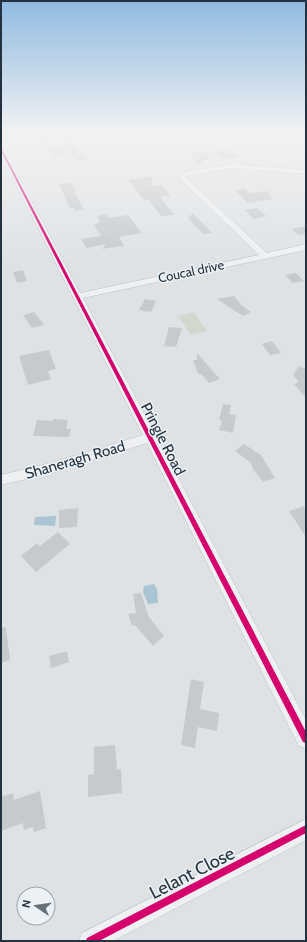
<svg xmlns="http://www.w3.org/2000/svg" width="307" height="942" font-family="Cabin,sans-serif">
<rect width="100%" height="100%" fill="#dfe2e5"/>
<path fill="#d1d9ce" d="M194 312 207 331 191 335 178 316Z"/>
<path fill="#aac4d4" d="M56 516 55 526 34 525 35 517Z
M154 584 157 589 158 603 148 604 143 592 144 586Z"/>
<path fill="#c7cacd" d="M72 143 71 144 88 160 78 162 66 150 61 156H54L46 147Z
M229 150 238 157 223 159 215 152Z
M191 152H207L209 160H203L204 163H195Z
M153 176 151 187 161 185 171 196 160 197 174 215 161 216 148 199 144 200 128 180Z
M71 183 76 190 74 191 84 210 76 211 74 208H70L59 184Z
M245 189 249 193 267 191 273 199 248 203 235 190Z
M257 208 266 216 254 219 245 210Z
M193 213 212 233 203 234 188 218Z
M106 214 109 218 128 215 142 233 119 237 124 246 102 249 106 244 86 248 81 239 101 236 94 225 100 222 98 216Z
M306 226V234L299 235 291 229Z
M23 270 27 281 17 283 13 272Z
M296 273 304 281 293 283 285 275Z
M234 296 241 305 251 312 243 316 217 299Z
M145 299 156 301 151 312 139 310Z
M34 312 44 325 32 328 23 315Z
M169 327 182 328 176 347 164 346Z
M272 341 281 353 270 355 262 344Z
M49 350 56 369 48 371 51 379 28 385 19 356Z
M197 353 210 368 220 379 209 383 201 374H198L193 360H197Z
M299 366 306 369V398L294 384 299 382 293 375Z
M223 404 231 405 229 414 236 415 233 433 219 430 222 421 219 420Z
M53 419 68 420 66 429H71L69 437 33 436 37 420 53 421Z
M244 444 261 455 275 478 263 482 255 471H254L250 462 235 451Z
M304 506 306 510V537L289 511Z
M78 508 77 527 59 528V510Z
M58 532 70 544 36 572 21 556 37 543 40 546Z
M141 593 149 617 164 636 153 646 135 625 132 626 128 614 136 613 133 594Z
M6 627 10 660 1 663V628Z
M67 651 69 662 51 668 49 656Z
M191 679 204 682 200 709 219 713 217 731 198 727 195 748 181 745Z
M115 745 117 770 121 769 122 793 88 797V775L94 774V747Z
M40 791 46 828 34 832 33 827 24 830 23 823 1 831V797L13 793 14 800Z"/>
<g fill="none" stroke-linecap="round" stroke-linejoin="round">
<g stroke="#bdc0c3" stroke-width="1">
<path id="minor" d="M57 132H71L1 144V140Z
M1 147 4 149 80 293 259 255 181 180 180 176 184 172 233 164 306 170V174L233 168 186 176V178L267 253 306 244V250L83 298 306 720V748L299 746 147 443 51 473 1 485V475L51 463 143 435 1 155Z
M306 819V840L113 941H79L82 933Z"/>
</g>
<use href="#minor" fill="#eef0f2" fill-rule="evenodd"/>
<g stroke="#ebf1f5" stroke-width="3">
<path id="cycleway" d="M1 148 2 149 306 732V743L303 742 1 151Z
M306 825V833L99 941H86L87 938Z"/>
</g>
<use href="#cycleway" fill="#d6006c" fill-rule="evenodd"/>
</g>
<linearGradient id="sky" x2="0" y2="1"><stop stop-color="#8fbae0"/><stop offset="0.5" stop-color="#f1f2f3"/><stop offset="1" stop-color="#f1f2f3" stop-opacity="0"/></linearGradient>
<rect width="307" height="264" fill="url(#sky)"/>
<g text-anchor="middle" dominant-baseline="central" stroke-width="3" stroke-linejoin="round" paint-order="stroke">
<g font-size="13" fill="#24323f" stroke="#ebf1f5">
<text transform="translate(191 271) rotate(-12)">Coucal drive</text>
</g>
<g font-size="15" fill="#24323f" stroke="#ebf1f5">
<text transform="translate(163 439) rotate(63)">Pringle Road</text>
<text transform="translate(75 460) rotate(-16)">Shaneragh Road</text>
</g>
<g font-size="18" fill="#24323f" stroke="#ebf1f5">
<text transform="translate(192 873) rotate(-27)">Lelant Close</text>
</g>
</g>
<rect width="307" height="942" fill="none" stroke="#24323f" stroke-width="4"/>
<g transform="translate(36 906) rotate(283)"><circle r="19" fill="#ebf1f5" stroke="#9ba5ac"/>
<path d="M0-3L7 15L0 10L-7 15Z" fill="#657079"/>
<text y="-6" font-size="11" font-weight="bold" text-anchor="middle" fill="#24323f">N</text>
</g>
</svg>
